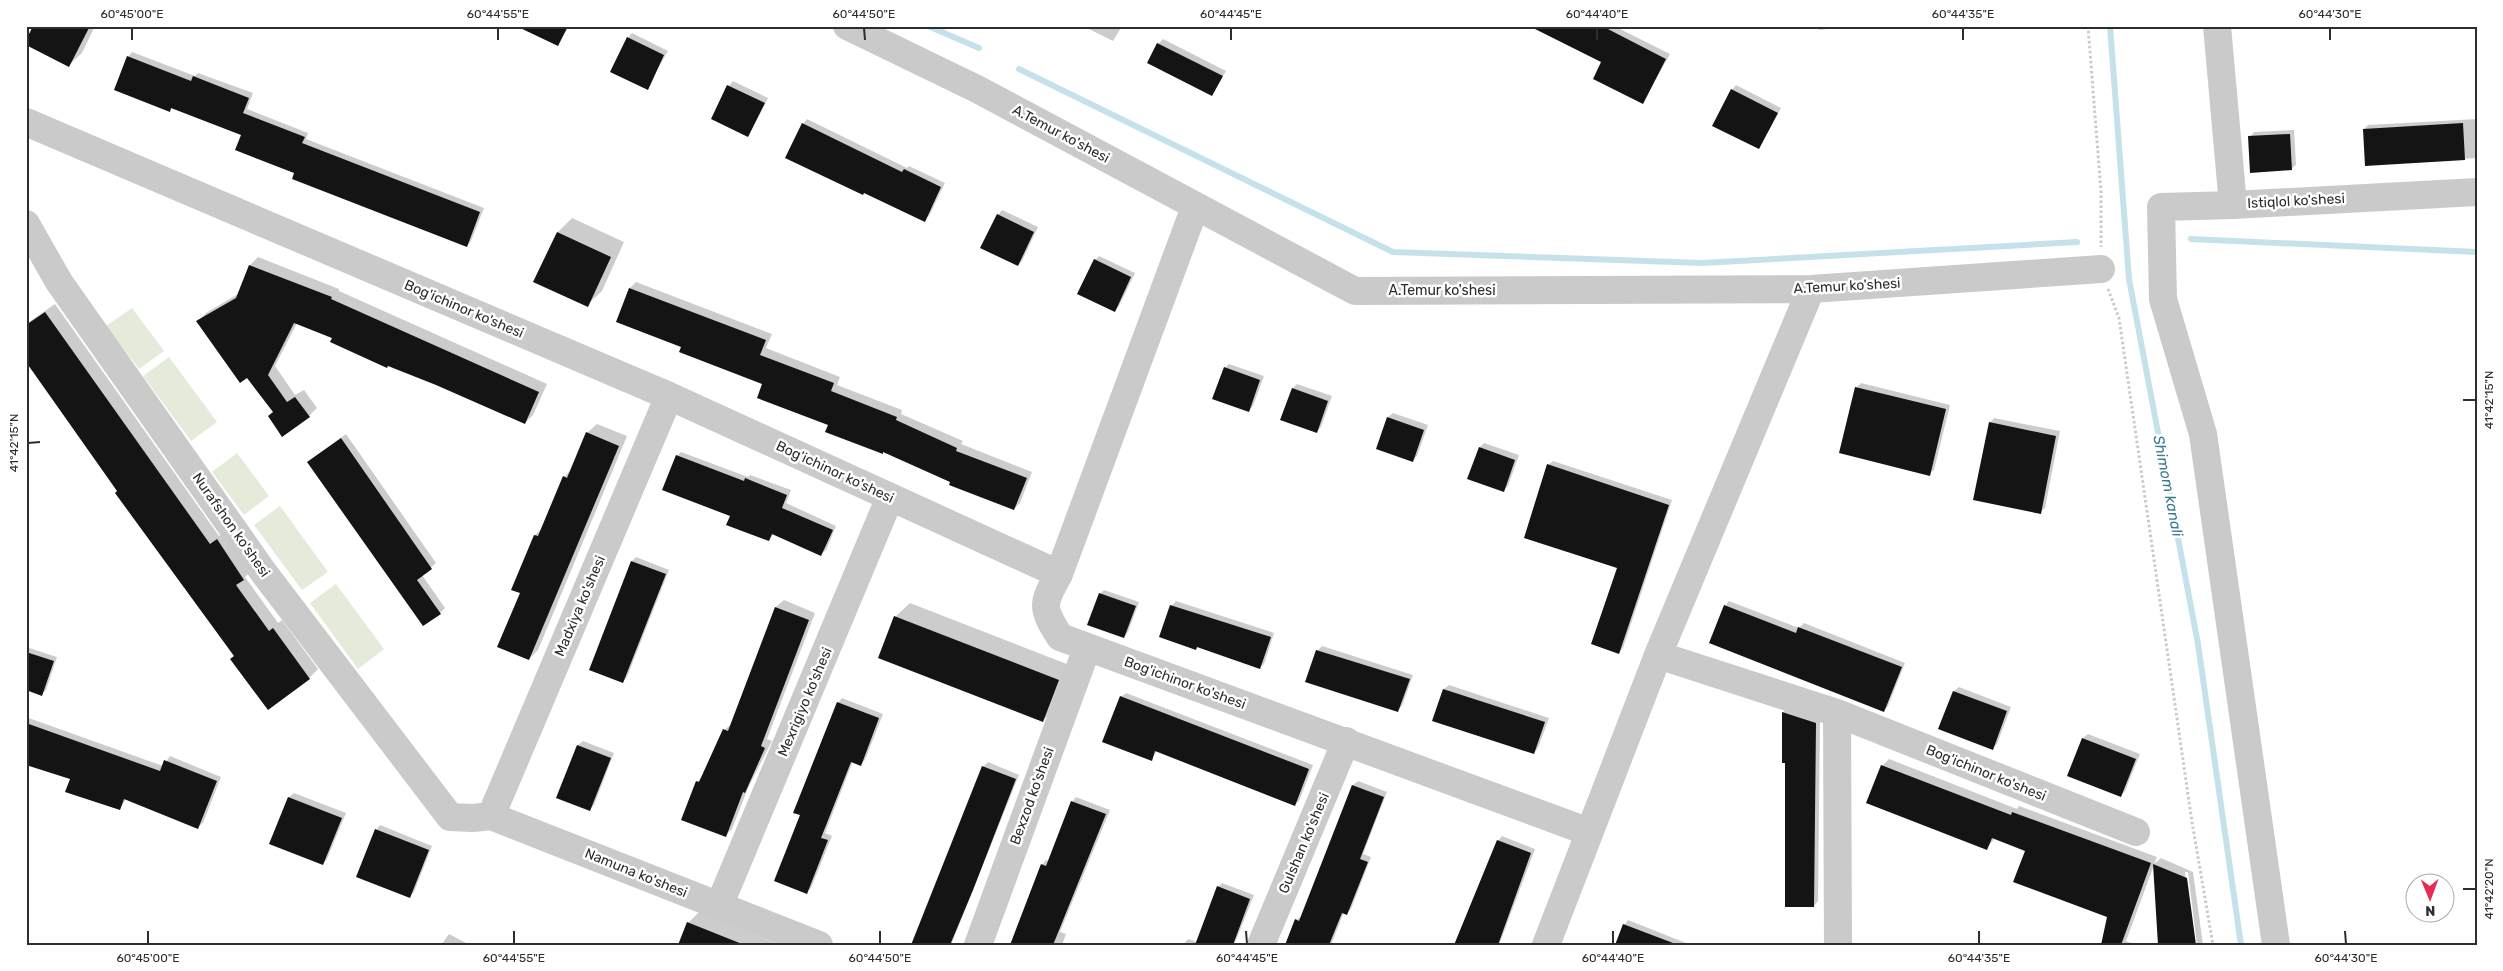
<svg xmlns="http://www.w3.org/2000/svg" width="2503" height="971" font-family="Rubik,sans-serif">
<rect width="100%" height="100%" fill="#fff"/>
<path fill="#e5ebda" d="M132 308 164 351 139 369 106 326Z
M169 357 217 422 191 441 143 376Z
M237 453 269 496 244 515 212 472Z
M280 506 328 572 302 590 254 525Z
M336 584 384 649 358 669 310 603Z"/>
<path fill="#0003" d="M35 26H95L82 53 69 65Z
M523 26H569L558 45Z
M1083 26H1122L1113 41Z
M1532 26H1614L1670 54 1643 102 1603 62Z
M1819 26H1852L1819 30Z
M632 33 668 51 647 88 628 38Z
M1163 39 1226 71 1212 95 1158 44Z
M132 52 195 76 198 73 253 93 247 109 308 133 306 139 484 208 471 241 467 246 295 172 242 134 173 107 169 111 128 57Z
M733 81 768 98 748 136 729 86Z
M1736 85 1781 108 1759 148 1732 90Z
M807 119 907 168 909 166 945 183 929 216 924 220 803 124Z
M2477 119V158L2366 164 2364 129 2368 125Z
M2294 130 2296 165 2291 169 2250 137 2254 132Z
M1002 210 1038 227 1022 261 1018 265 998 215Z
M572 218 624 242 602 291 587 305 535 281 558 232Z
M1099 256 1135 273 1119 306 1115 310 1095 260Z
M258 257 339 289V291L547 384 533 415 525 423 297 323 275 366 295 395 304 390 317 408 309 416 274 412 248 376 198 321 206 313 238 294 250 265Z
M636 282 772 334 766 348 840 377 837 385 902 410 901 414 963 441 961 444 1032 472 1020 503 1014 509 952 481 829 424 764 383 683 347 617 322 630 288Z
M55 304 219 536 226 531 252 570 245 577 278 623 282 620 318 669 309 678 235 656 200 609 26 360V324Z
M1229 364 1264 376 1253 406 1249 411 1225 368Z
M1861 383 1950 405 1934 470 1929 474 1840 452 1857 387Z
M1297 384 1332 396 1321 427 1317 431 1293 388Z
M1393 413 1428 425 1417 456 1412 460 1378 448 1388 417Z
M1994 418 2060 431 2045 508 2040 512 1990 423Z
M597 424 627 436 538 650 529 659 522 593 535 535 543 527 564 477 572 469 587 433Z
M346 434 436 563 422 575 445 608 440 613 308 462Z
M1484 443 1519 455 1508 486 1504 490 1480 447Z
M681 452 748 477 750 475 791 490 786 503 836 526 826 550 821 554 774 533 769 540 732 515 677 456Z
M1553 461 1672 500 1623 648 1619 653 1618 567 1548 465Z
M636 557 669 570 627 677 623 682 632 561Z
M1104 590 1139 602 1128 632 1124 637 1100 594Z
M784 600 815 613 767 739 772 741 748 788 732 829 725 836 697 782 703 776 724 730 733 723 776 607Z
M1176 601 1274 633 1264 664 1259 668 1198 646 1196 649 1171 606Z
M1729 601 1799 628 1804 623 1905 663 1888 706 1884 711 1725 606Z
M910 603 1072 666 1057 706 1043 721 895 617Z
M1322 646 1413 675 1402 706 1398 710 1317 651Z
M26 647 57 657 46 690 42 694 26 689Z
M1449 685 1549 718 1538 748 1534 753 1434 720 1444 689Z
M1959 687 2011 707 1997 744 1992 748 1940 728 1954 691Z
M1126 693 1313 765 1299 801 1294 805 1157 751 1151 760 1121 697Z
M842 698 883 714 865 760 861 764 853 761 825 833 832 836 811 888 807 892 838 703Z
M1788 708 1820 719 1818 901 1814 906 1786 762H1783V712Z
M26 717 163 766 170 756 221 777 203 823 198 827 126 799 120 809 71 778 26 764Z
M2088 734 2140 754 2125 791 2121 795 2083 738Z
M583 741 614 753 594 805 590 810 558 797 578 745Z
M1889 759 2017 809 2019 806 2157 857 2154 864 2161 858 2193 872 2203 945H2197L2188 872H2185L2194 945 2154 865 2126 941 2136 945H2102L2109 916 2027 850 1995 838 1987 848 1882 766Z
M988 762 1019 775 951 945H922L983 767Z
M1358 781 1387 792 1363 854 1371 857 1351 909 1347 913 1344 912 1331 945H1287L1296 920 1302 916 1353 785Z
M294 793 346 813 327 859 323 864 271 844 289 797Z
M1076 797 1110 810 1060 932 1066 934 1062 945H1011L1042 865 1046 860 1049 861 1072 802Z
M380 825 432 846 414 892 409 897 376 830Z
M1502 836 1535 849 1499 945H1456L1498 841Z
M1222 883 1254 895 1234 945H1183L1188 939 1197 942 1218 887Z
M699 912 780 945H679L688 923Z
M1628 920 1691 945H1616L1624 925Z
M449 934 470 945H441Z"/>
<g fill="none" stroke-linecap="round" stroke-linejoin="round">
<path stroke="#c5e2eb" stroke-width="6" d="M928 26 979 48
M2110 26 2129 279 2198 644 2241 945
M1019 69 1393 252 1702 263 2077 242
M2191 239 2477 252"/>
</g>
<path fill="#141414" d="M33 26H90L69 67 26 45V40Z
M516 26H568L558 46Z
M1529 26H1602L1666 59 1643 104 1593 79 1601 62Z
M627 37 664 55 648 90 610 72Z
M1157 43 1223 76 1212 96 1147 63Z
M127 56 191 81 193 76 249 98 243 113 305 137 302 143 480 212 467 247 292 179 294 173 235 150 241 135 171 108 170 112 114 90Z
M727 85 765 103 748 137 711 119Z
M1731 89 1778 113 1759 149 1712 126Z
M802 123 902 172 904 169 941 187 925 222 864 193 863 195 785 158Z
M2463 123 2465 160 2365 166 2363 129Z
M2290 134 2292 170 2250 173 2248 136Z
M997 214 1034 232 1018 266 980 248Z
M557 232 611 257 588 307 533 282Z
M1094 259 1131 277 1115 312 1077 294Z
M249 265 332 297 331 299 539 392 525 424 436 385 388 366 387 368 330 342 332 338 294 323 268 375 287 402 295 397 310 417 282 437 268 416 273 412 247 378 240 383 196 321 236 298Z
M629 288 766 340 760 355 834 383 831 391 897 417 896 420 957 448 956 451 1027 478 1014 510 949 485 950 482 883 452V454L825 432 828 425 757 398 762 384 679 352 681 347 616 322Z
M45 312 210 544 217 539 244 580 236 585 269 631 273 628 310 679 268 710 230 659 234 656 115 493 117 491 26 362V325Z
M1224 367 1260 380 1249 412 1212 399Z
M1855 387 1946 409 1930 476 1839 453Z
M1292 388 1328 401 1317 433 1280 420Z
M1387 417 1424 430 1413 462 1376 449Z
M1989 422 2056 436 2041 514 1973 500Z
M586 432 619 446 529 660 497 647 520 593 511 590 534 535 538 536 563 476 567 478Z
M341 438 432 569 417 580 441 614 423 626 307 462Z
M1479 447 1515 460 1504 492 1467 479Z
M676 455 744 481 745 478 787 495 782 508 833 530 821 556 772 534 769 541 726 525 730 516 662 490Z
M1547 464 1669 505 1619 654 1591 644 1617 568 1524 538Z
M631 561 666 574 623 683 589 670Z
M1099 593 1136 606 1124 638 1087 625Z
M1170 605 1271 637 1260 669 1197 647 1196 650 1159 637Z
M1724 605 1796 633 1798 627 1902 667 1884 712 1709 643Z
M775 607 809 620 761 746 765 748 745 793 743 792 726 837 681 820 696 781 699 782 723 729 728 731Z
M894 616 1059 680 1043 722 878 658Z
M1316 650 1410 679 1398 712 1305 682Z
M26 652 54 661 42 696 26 690Z
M1443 689 1545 722 1534 754 1432 721Z
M1953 691 2007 711 1993 750 1938 729Z
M1120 696 1309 769 1295 806 1155 751 1152 761 1102 742Z
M837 702 879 718 861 766 851 762 821 838 828 840 807 894 774 881 800 815 793 813Z
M1782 712 1816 723 1814 907H1785V763H1782Z
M26 723 160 771 164 760 217 781 198 829 124 799 120 810 65 792 70 779 26 765Z
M2082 738 2136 759 2121 797 2067 776Z
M577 745 611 758 590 811 556 798Z
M1881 765 2011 815 2012 812 2151 863 2121 945H2101L2107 917 2013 882 2025 851 1992 838 1987 850 1866 803Z
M982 766 1016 779 973 890 950 945H911Z
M1352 785 1384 797 1360 859 1368 862 1347 915 1342 913 1329 945H1285L1295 919 1299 921Z
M288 797 342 818 323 865 269 844Z
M1071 801 1106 814 1053 945H1010L1041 864 1046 866Z
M375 829 429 850 410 898 356 877Z
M1497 840 1531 853 1498 945H1454Z
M2153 864 2187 878 2196 945H2158Z
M1217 886 1250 899 1233 945H1195Z
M687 922 742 944 741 945H678Z
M1623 924 1673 943V945H1615Z"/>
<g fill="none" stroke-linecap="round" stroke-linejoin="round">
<path stroke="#cacaca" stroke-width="3" stroke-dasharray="2.5 2.5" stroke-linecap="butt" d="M2088 26 2101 192V247
M2108 289 2119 318 2192 822 2213 945"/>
<path stroke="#cacaca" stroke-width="28" d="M847 26 977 89 1355 291 1811 289 2101 269
M2217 26 2233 205 2477 192
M26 122 669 396 1059 574C1042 604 1041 607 1060 637L1589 832
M2233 205 2161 207 2163 299 2203 434 2276 945
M26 224 59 282 264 573 450 817 473 818 491 816 819 945
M1059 574 1195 207
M1658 655 1837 713 2136 832
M1837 713 1838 945
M491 816 669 396
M719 906 890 497
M978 945 1087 648
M1261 945 1346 741
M1546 945 1658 655 1811 289"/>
</g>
<path fill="none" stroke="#2d2d2d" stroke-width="2" d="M132 28V40M498 28V40M864 28 865 40M1231 28V40M1597 28V40M1963 28V40M2330 28V40M2463 400H2476M28 443 40 442M2463 889H2476M148 931V944M514 931V944M880 931V944M1246 931 1247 944M1613 931V944M1979 931V944M2345 931 2346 944"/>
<g text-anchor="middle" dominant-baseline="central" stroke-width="5" stroke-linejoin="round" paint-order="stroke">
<g font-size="14" fill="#2d2d2d" stroke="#fff">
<text transform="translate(1061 134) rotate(28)">A.Temur ko'shesi</text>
<text transform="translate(2296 201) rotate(-3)">Istiqlol ko'shesi</text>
<text transform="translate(1847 286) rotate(-3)">A.Temur ko'shesi</text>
<text x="1442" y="290">A.Temur ko'shesi</text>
<text transform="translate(464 309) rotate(23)">Bog'ichinor ko'shesi</text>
<text transform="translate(835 472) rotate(25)">Bog'ichinor ko'shesi</text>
<text transform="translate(231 525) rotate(55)">Nurafshon ko'shesi</text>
<text transform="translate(580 606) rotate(-67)">Madxiya ko'shesi</text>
<text transform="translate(1185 683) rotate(20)">Bog'ichinor ko'shesi</text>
<text transform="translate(805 702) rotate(-67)">Mexrigiyo ko'shesi</text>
<text transform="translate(1986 773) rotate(22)">Bog'ichinor ko'shesi</text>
<text transform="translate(1032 796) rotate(-70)">Bexzod ko'shesi</text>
<text transform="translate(1304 843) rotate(-67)">Gulshan ko'shesi</text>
<text transform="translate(636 873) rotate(22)">Namuna ko'shesi</text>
</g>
<g font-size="15" font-style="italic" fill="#3a7b8f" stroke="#fff">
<text transform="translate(2168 486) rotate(79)">Shimom kanali</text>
</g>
</g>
<rect width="2503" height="971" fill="none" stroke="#ffffff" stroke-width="55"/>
<g transform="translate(2430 898) rotate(179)"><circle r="24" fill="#ffffff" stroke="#ababab"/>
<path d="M0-4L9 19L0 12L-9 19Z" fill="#e62c55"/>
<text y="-8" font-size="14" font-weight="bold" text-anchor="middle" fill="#2d2d2d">N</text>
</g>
<rect x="28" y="28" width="2448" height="916" fill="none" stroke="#2d2d2d" stroke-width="2"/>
<g font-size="12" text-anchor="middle" fill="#2d2d2d">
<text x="132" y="18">60°45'00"E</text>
<text x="498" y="18">60°44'55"E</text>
<text x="864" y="18">60°44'50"E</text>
<text x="1231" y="18">60°44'45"E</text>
<text x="1597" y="18">60°44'40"E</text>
<text x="1963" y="18">60°44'35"E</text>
<text x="2330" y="18">60°44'30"E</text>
<text transform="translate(2489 400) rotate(-90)" y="4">41°42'15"N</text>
<text transform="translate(14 443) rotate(-90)" y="4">41°42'15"N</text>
<text transform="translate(2489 889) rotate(-90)" y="4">41°42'20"N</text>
<text x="148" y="962">60°45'00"E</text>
<text x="514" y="962">60°44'55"E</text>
<text x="880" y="962">60°44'50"E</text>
<text x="1247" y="962">60°44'45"E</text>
<text x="1613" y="962">60°44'40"E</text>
<text x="1979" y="962">60°44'35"E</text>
<text x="2346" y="962">60°44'30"E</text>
</g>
</svg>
